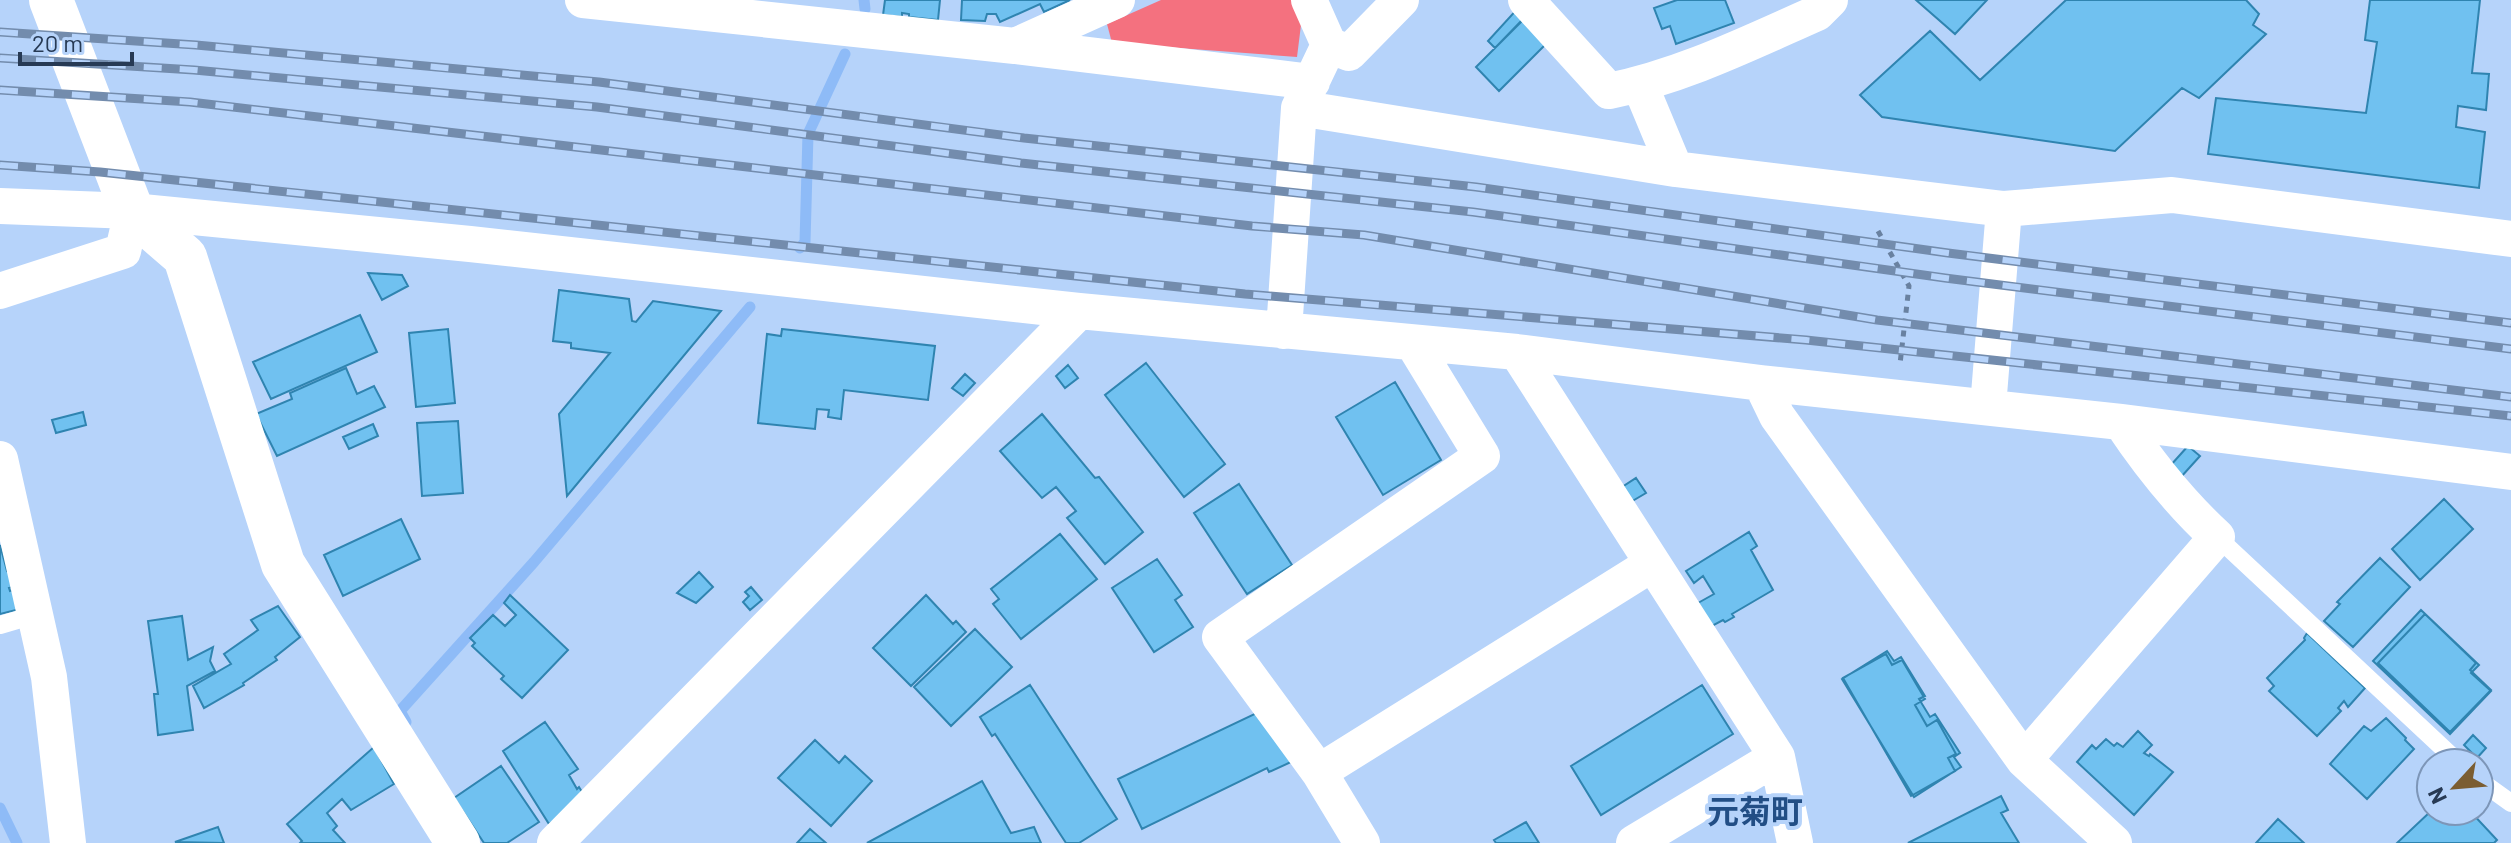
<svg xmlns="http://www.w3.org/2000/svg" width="2511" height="843" font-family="Barlow,'Noto Sans JP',sans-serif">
<rect width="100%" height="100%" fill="#b6d3fa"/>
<path fill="#f4717f" d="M1161 0H1298L1303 9 1297 57 1112 43 1107 24Z"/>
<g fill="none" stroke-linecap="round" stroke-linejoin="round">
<path stroke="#8ebbf7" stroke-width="11" d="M864 0 865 9
M800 248 805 242 808 134 845 54
M406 722 400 711 534 562 750 307
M0 808 17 843"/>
</g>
<path fill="#70c1f0" stroke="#2f84b0" stroke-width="2" d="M885 0H940L938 20 909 17V14L902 13V17L883 15Z
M962 0H1070L1044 12 1040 4 1000 22 996 14H987L985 21 961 20Z
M1677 0H1725L1734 23 1676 44 1670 26 1662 29 1654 8Z
M1916 0H1987L1955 34Z
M2066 0H2246L2259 14 2253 25 2266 34 2199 98 2182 88 2115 151 1882 117 1860 95 1930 31 1980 80Z
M2370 0H2480L2472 73 2489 74 2486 110 2458 106 2456 127 2485 132 2479 188 2208 154 2216 98 2366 113 2377 42 2365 40Z
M1519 7 1528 14 1495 48 1488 41Z
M1526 17 1549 41 1499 91 1476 67Z
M368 273 402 275 408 286 382 300Z
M559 290 629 299 632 321 636 322 653 301 721 311 567 496 559 414 610 353 571 348V343L553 341Z
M360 315 377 352 271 399 253 362Z
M448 329 455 403 416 407 409 333Z
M782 329 935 346 928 400 844 390 841 419 828 417 829 410 817 409 815 429 758 423 767 334 781 336Z
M1146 363 1225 464 1184 497 1105 395Z
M1068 365 1078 378 1065 388 1056 376Z
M346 368 357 394 374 386 385 407 277 456 256 414 292 399 290 393Z
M965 374 975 383 963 396 952 388Z
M1395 382 1441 460 1383 495 1336 417Z
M83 412 86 425 56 433 52 420Z
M1042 414 1095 478 1099 477 1143 532 1105 564 1067 518 1076 511 1056 487 1042 498 1000 451Z
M458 421 463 493 422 496 417 423Z
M373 424 378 436 349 449 343 437Z
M2188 446 2200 456 2181 477 2170 466Z
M1636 478 1646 493 1629 503 1619 489Z
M1239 484 1292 565 1247 594 1194 513Z
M2444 499 2473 529 2420 580 2392 549Z
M401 519 420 559 343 596 324 555Z
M1749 532 1757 546 1751 550 1773 590 1732 614 1734 617 1725 622 1723 620 1712 626 1698 603 1714 594 1703 576 1694 583 1686 571Z
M1060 534 1097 579 1021 639 993 604 999 599 991 589Z
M0 545 7 571 10 570 13 587 9 588 10 591 16 589 20 609 0 614Z
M2380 558 2410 587 2353 647 2324 621 2340 604 2337 602Z
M1157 559 1182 595 1175 600 1193 627 1154 652 1112 588Z
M699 572 713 587 696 603 677 593Z
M751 587 762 600 750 610 743 602 749 596 745 592Z
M510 595 568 650 522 698 501 679 504 676 472 646 475 643 470 638 493 615 505 626 516 615 504 603Z
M926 595 953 624 956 621 966 632 911 686 873 648Z
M278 606 300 637 275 657 277 660 243 683 244 685 204 708 193 686 231 664 224 654 258 630 251 620Z
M2421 610 2479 665 2471 673 2491 691 2450 734 2373 661Z
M2425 614 2476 663 2470 670 2491 690 2450 732 2378 663Z
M182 616 188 660 213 647 210 661 215 671 187 686 193 730 158 735 154 694H158L148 621Z
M975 629 1012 667 951 726 914 687Z
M2307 633 2365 688 2348 707 2344 701 2338 708 2341 711 2317 736 2269 691 2274 686 2267 678 2305 640 2304 638Z
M1887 651 1894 661 1901 657 1925 696 1919 699 1930 717 1935 714 1960 753 1954 757 1961 767 1914 797 1842 679Z
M1886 654 1892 665 1902 660 1925 699 1915 705 1927 726 1937 720 1956 754 1948 758 1955 771 1911 796 1843 678Z
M1030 685 1117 819 1079 843H1066L995 734 992 736 980 717Z
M1702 685 1733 734 1601 815 1571 766Z
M1265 709 1291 762 1269 772 1267 768 1142 829 1118 779Z
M2386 718 2406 738 2405 740 2414 749 2367 799 2330 764 2364 726 2371 731Z
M545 722 578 769 569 775 577 789 579 787 587 800 549 824 503 751Z
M2138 731 2152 745 2144 753 2149 756 2150 754 2173 772 2134 815 2077 762 2092 745 2096 749 2106 739 2114 746 2117 743 2123 747Z
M2473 735 2486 748 2477 758 2464 745Z
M815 740 839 763 845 756 872 781 831 826 778 778Z
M374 747 394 784 351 810 342 799 327 813 337 826 333 830 345 843H300L302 841 287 824Z
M501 766 539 822 507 843H484L454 798Z
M982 781 1011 833 1034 827 1041 843H867Z
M2001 796 2008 810 2001 813 2019 843H1908Z
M2431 811H2470L2497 840 2494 843H2397Z
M2278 819 2304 843H2256Z
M1526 822 1539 843H1496L1494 840Z
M218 827 224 843 175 842Z
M810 829 826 843H797Z"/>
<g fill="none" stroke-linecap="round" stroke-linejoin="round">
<path stroke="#6981a0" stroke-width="5" stroke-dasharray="6 6" stroke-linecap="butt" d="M1878 231 1909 286 1900 364"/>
<path stroke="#fff" stroke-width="18" d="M2217 537 2459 763
M0 625 34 615
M2479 780 2511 803"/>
<path stroke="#fff" stroke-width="36" d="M583 0 1015 46 1117 0
M1309 0 1329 45 1349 53 1401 0
M1526 0 1609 91C1683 76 1749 43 1817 13L1830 0
M1015 46 1312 82
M1640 85 1675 169
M1299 108 1675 169 2004 209 2172 195 2511 239
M0 206 132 211 470 244 1079 311 1517 352 1761 383 2121 422 2511 472
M0 291 123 251 132 211
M1284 331 1299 108 1329 45
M1517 352 1777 757 1795 843
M1761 383 1777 416 2024 760 2114 843
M1988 407 2004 209
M0 459 49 677 68 843
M2024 760 2217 537C2180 503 2149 464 2121 422
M1319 772 1220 637 1482 456 1413 343
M555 843 1079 311
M1362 843 1319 772 1652 564
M1634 843 1777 757"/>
<path stroke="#fff" stroke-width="44" d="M51 0 132 211 185 257 283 564 458 843"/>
<g stroke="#738cad" stroke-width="9">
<path id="rail" d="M0 32 196 45 599 82 1024 138 1476 187 1948 253 2511 323
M0 58 194 70 597 107 1021 163 1473 212 1945 278 2511 349
M0 90 190 102 1252 226 1364 235 1877 320 2511 397
M0 165 100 172 1245 294 1806 340 2511 416"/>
</g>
<use href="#rail" stroke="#b6d3fa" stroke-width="6" stroke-dasharray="18" stroke-linecap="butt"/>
</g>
<g text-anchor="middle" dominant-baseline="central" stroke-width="8" stroke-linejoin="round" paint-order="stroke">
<g font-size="32" font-weight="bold" fill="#224e85" stroke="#b6d3fa">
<text x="1755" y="810">元菊町</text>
</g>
</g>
<g transform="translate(2455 787) rotate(244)"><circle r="38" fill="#b6d3fa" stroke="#7d96b8" stroke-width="2"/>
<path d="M0-6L14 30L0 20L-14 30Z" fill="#7b5d31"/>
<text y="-12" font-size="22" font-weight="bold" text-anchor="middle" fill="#273a54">N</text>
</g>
<path d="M20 52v12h112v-12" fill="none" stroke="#273a54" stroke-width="4"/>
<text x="32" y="52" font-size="24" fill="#273a54" stroke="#b6d3fa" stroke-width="6" paint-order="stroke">20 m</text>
</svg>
